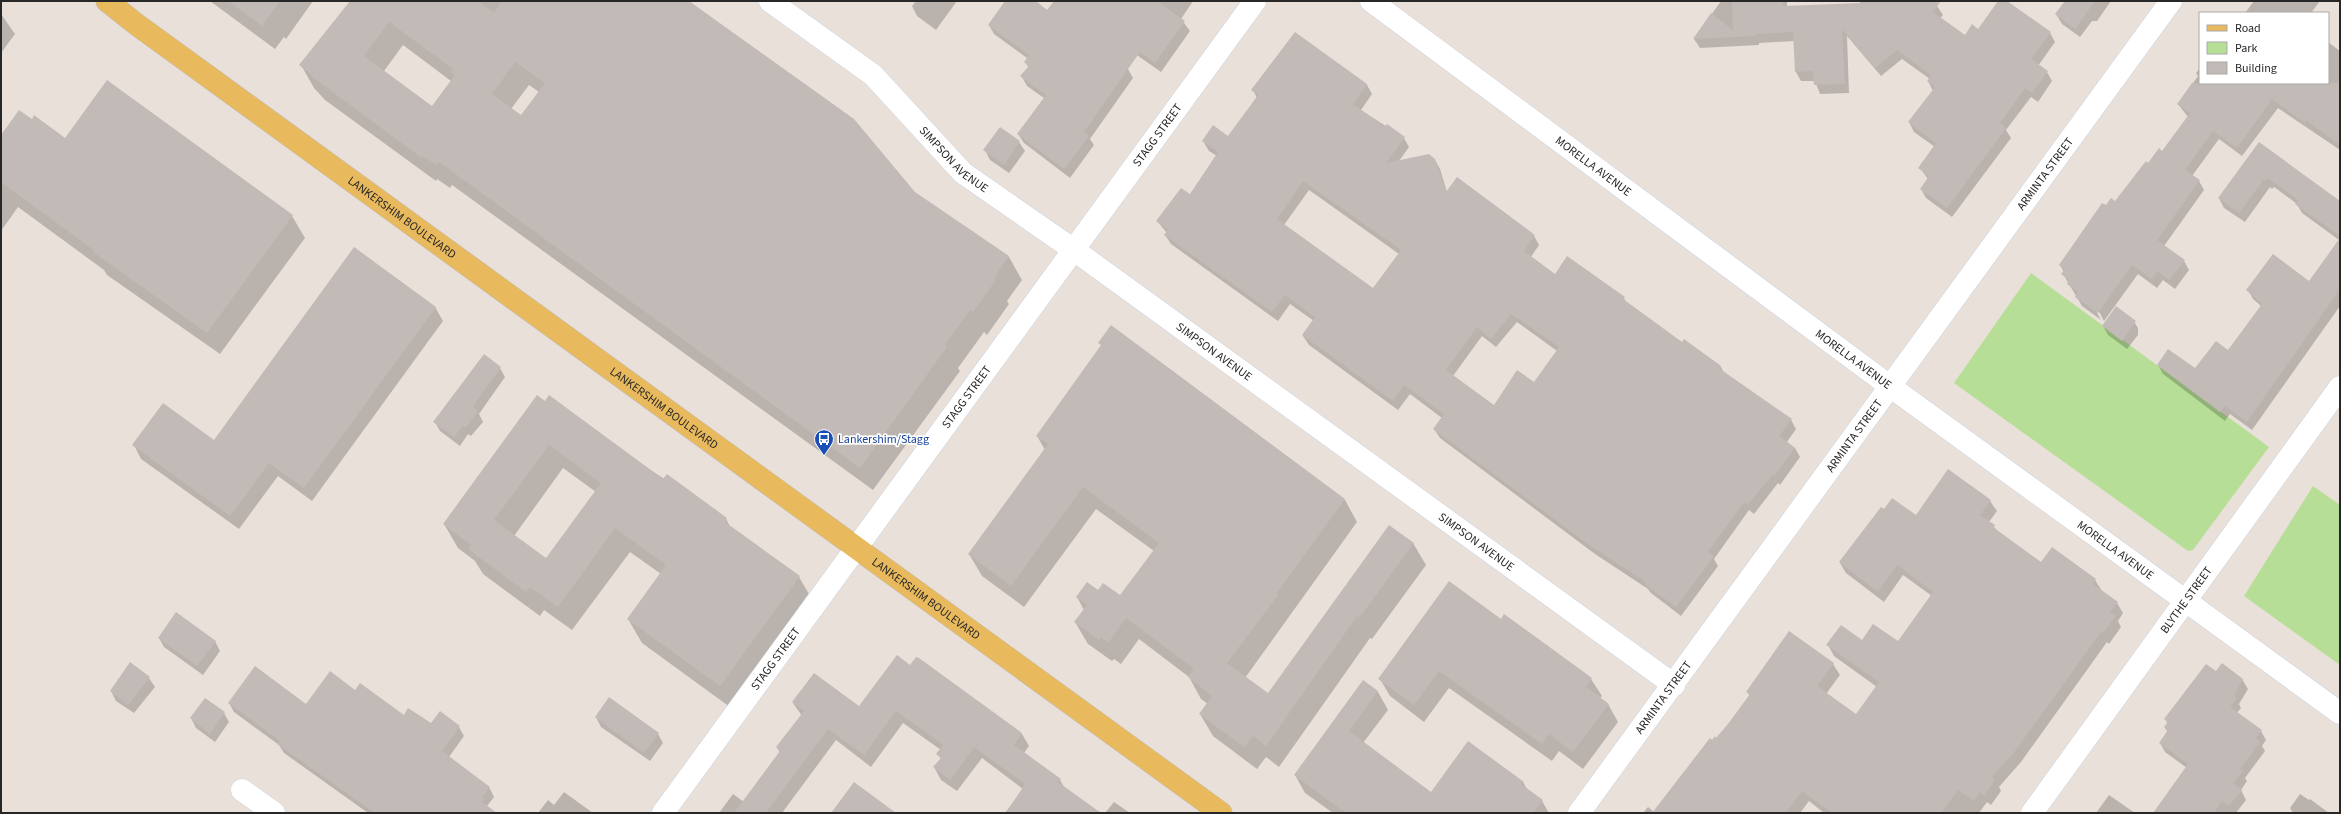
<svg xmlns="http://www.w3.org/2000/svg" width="2341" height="814" font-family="'Source Sans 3',sans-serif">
<rect width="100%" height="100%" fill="#e9e0d9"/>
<path fill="#b7de97" d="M2031 273 2269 447 2193 550 2188 551 1954 383Z
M2313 486 2340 505V665L2244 596Z"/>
<path fill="#0003" fill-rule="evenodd" d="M210 1H313L286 39 284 37 275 49Z
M351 1H687L914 193 1009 257 1022 280 1007 301 1009 304 987 335 984 332 958 368 960 371 873 490 452 185 450 188 437 179 436 181 325 100 314 88 301 65ZM403 45 451 81 432 107 384 71ZM529 85 539 92 522 117 511 109Z
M916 1H957L936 30 917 16 912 6Z
M1006 1H1034L1128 69 1133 78 1090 139 1094 145 1070 178 1024 143 1018 134 1044 98 1027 86 1022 77 1029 68 1025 62 1027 58 994 34 989 25Z
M1092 1H1193L1181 19 1190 31 1161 72 1134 53Z
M1721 1H1787V7L1861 4 1859 1H1931L1937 6 1943 15 1940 18 1965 36 1978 30 1999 1H2006L2050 33 2055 42 2038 66 2047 72 2052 81 2038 102 2031 97 2006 130 2011 138 1952 217 1926 198 1921 189 1928 179 1920 168 1935 147 1914 132 1909 122 1933 91 1928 81 1930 79 1902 59 1881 76 1847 36 1849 93 1820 94 1815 81H1801L1796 72 1794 41 1759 43V45L1700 48 1694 39Z
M2066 1H2111L2097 21H2092L2080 37 2062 24 2056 14Z
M2254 1H2320L2311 13H2245Z
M1 14 15 34 1 53Z
M1295 33 1367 85 1372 94 1361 110 1404 138 1409 147 1399 161 1435 160 1440 169 1447 192 1534 236 1539 245 1531 257 1555 275 1624 298 1627 304 1682 343 1684 340 1721 367 1724 373 1791 420 1796 429 1787 442 1795 448 1800 457 1780 485 1778 483 1754 514 1749 510 1714 559 1718 566 1681 616 1651 593 1648 589 1595 554 1440 438 1434 429 1442 418 1410 394 1398 410 1309 345 1303 336 1314 321 1290 304 1278 321 1171 244 1165 235 1167 233 1157 221 1190 196 1217 156 1209 151 1203 141 1228 137 1257 98 1253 90ZM1309 190 1399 254 1373 289 1284 225ZM1517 322 1557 351 1534 383 1494 406 1453 376 1482 336 1496 347Z
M2328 42 2340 51V150L2278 108 2242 156 2219 139 2192 176 2199 181 2204 190 2164 246 2184 261 2189 270 2175 289 2163 280 2157 288 2138 274 2104 321 2097 308 2095 309 2101 320 2082 306 2063 274 2064 272 2060 265 2106 207 2116 202 2148 164 2163 152 2188 117 2178 104 2198 76 2196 73 2200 68V83H2328Z
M32 120 65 139 292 216 305 238 220 354 107 275 104 270 18 207 1 231V137Z
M1019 142 1025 151 1009 173 990 160 985 150Z
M2259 143 2340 203V306L2252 430 2230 414 2225 421 2163 374 2158 365 2196 370 2228 351 2261 306 2253 299 2248 290 2309 283 2339 240 2302 213 2297 204 2274 187 2272 189 2270 187 2245 222 2224 208 2219 198Z
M435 307 443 321 312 501 278 476 239 529 141 459 134 445 214 441Z
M2132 319 2138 328V335L2127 349 2108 335 2103 326Z
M1112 327 1345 500 1357 522 1245 678 1268 695 1413 543 1426 565 1372 639 1370 638 1279 767 1266 757 1257 769 1213 736 1200 714 1208 704 1201 699 1189 677 1139 639 1121 664 1114 659 1112 661 1088 644 1075 622 1084 610 1077 597 1098 592 1120 597 1154 551 1096 509 1024 607 982 576 969 554 1045 450 1037 436 1102 347 1100 343Z
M500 368 505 377 479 414 483 422 471 436 468 434 460 446 440 431 435 422Z
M538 397 726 519 731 528 799 577 813 601 734 710 642 643 628 619 661 574 630 552 572 630 544 610 540 616 483 574 475 561 458 548 444 524ZM563 468 596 492 546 560 514 536Z
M1990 501 1997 511 1989 522 1997 531 2041 563 2095 580 2102 591 2117 603 2123 613 2118 621 2121 627 2109 644 2107 642 2021 762 1999 787 2001 791 1991 805 1987 802 1979 813H1824L1809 801 1800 813H1643L1648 807 1654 812 1717 739 1750 696 1747 692 1790 632 1833 664 1840 675 1826 694 1856 716 1877 687 1834 656 1828 645 1862 642 1898 643 1932 596 1903 575 1884 602 1846 573 1840 563 1884 510 1916 516Z
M1501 620 1591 679 1602 696 1600 698 1608 704 1618 722 1583 769 1559 751 1552 761 1449 688 1424 722 1390 696 1380 679Z
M159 638 215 641 220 651 203 675 164 647Z
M919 659 1022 734 1029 746 1024 753 1060 780 1064 787 1100 813H1005L1023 789 982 758 957 791 941 780 934 767 941 759 938 754 941 750 903 723 871 767 836 740 782 813H719L733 794 744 802 780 753 777 747 802 716 793 703 859 708Z
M2216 672 2242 679 2248 689 2239 704 2241 708 2237 713 2261 731 2266 740 2262 746 2265 751 2245 778 2247 781 2241 790 2246 800 2236 813H2154L2187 768 2165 752 2160 743 2168 732 2165 728 2168 724 2165 719Z
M149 678 155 687 134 713 116 701 111 691Z
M1363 681 1378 692 1388 710 1363 743 1431 793 1468 742 1523 782 1528 791 1542 801 1549 813H1333L1305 793 1295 775Z
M356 691 404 716 431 724 459 727 464 736 449 757 489 787 494 797 487 806 493 813H368L284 753 279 745 234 712 229 703 307 705Z
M224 713 229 722 215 742 196 728 191 718Z
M596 717 658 734 663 743 650 761 601 727Z
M564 792 593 813H538L548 800 554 805Z
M2300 794 2309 800 2310 799 2329 813H2293L2290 808Z
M2109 795 2135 813H2096Z
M1114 802 1130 813H1105Z"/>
<path fill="#c1bab6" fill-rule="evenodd" d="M228 1H280L262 26Z
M350 1H478L494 13 502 1H689L854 119 915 192 1009 256 994 278 996 280 973 312 970 310 945 345 947 347 860 468 439 162 436 165 423 156 422 158 311 76 312 75 299 65ZM389 22 453 69 451 72 455 75 432 106 364 56ZM515 62 545 83 521 115 492 94Z
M1005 1H1036L1047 10 1054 1H1157L1185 21 1155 63 1140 52 1084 132 1089 136 1064 169 1017 134 1046 95 1020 76 1029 66 1024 62 1029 55 988 25Z
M1732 1H1782L1783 6 1861 3 1860 1H1941L1933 12 1965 35 1972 24 1978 29 1998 1H2007L2051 32 2031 59 2048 71 2032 93 2025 88 2000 123 2006 128 1947 208 1920 189 1929 176 1918 168 1936 143 1908 122 1935 87 1927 81 1931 75 1897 50 1875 68 1842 29 1845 84 1814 85 1813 71 1795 72 1793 32 1755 34V36L1693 39 1711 13 1733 30Z
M2065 1H2095L2075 29 2055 14Z
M1295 32 1367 84 1353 104 1385 127 1387 124 1405 137 1386 163 1429 154 1435 159 1446 192 1457 177 1535 235 1524 251 1555 274 1567 256 1625 297 1623 299 1682 342 1684 339 1721 366 1720 369 1792 419 1779 436 1795 448 1774 476 1772 475 1748 505 1744 502 1708 552 1714 556 1676 607 1644 584 1646 582 1589 545 1433 429 1444 414 1404 385 1393 401 1302 335 1315 317 1285 295 1272 312 1164 235 1168 230 1156 221 1181 188 1190 194 1218 152 1202 141 1213 125 1228 136 1258 95 1251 90ZM1303 181 1401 250 1373 288 1277 219ZM1511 314 1559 347 1534 382 1517 370 1494 405 1446 370 1477 327 1491 339Z
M107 80 293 215 207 333 93 252 95 251 1 182V135L19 110 32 119 34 115 65 138Z
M2192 83H2340V145L2306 120 2305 123 2272 99 2237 148 2213 131 2185 170 2200 180 2157 240 2185 260 2169 280 2157 271 2152 279 2132 265 2098 313 2075 297 2078 292 2067 284 2069 280 2061 274 2065 269 2059 265 2102 203 2106 205 2111 198 2115 201 2146 161 2148 163 2159 148 2162 151 2190 113 2177 104Z
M1000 127 1020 141 1004 165 983 150Z
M2259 142 2340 201V236L2295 204 2298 200 2268 178 2266 181 2264 179 2239 213 2218 198Z
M2340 238V289L2247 422 2225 406 2220 412 2157 365 2168 349 2195 368 2216 341 2228 350 2262 304 2246 290 2273 254 2309 281Z
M354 247 436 307 304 488 269 463 230 516 132 445 163 403 214 440Z
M2116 306 2136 321 2122 341 2102 326Z
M1111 325 1345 499 1276 594 1278 595 1227 663 1268 693 1389 525 1414 543 1359 618 1357 616 1266 746 1253 736 1244 747 1199 714 1212 696 1188 677 1194 669 1126 618 1108 643 1101 637 1099 640 1074 622 1087 605 1076 597 1087 582 1098 590 1103 583 1120 595 1159 543 1083 487 1011 586 968 554 1048 444 1036 436 1101 345 1098 343Z
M484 354 501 367 473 406 478 412 465 428 463 426 454 437 433 422Z
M537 395 545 401 549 395 663 479 667 474 727 518 725 522 800 576 720 686 627 619 666 565 615 528 558 607 530 587 526 592 468 549 471 545 443 524ZM549 445 601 483 546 558 494 520Z
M1948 469 1991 500 1980 515 1995 525 1994 527 1997 530 2041 562 2052 547 2096 579 2093 584 2118 602 2110 612 2116 616 2103 633 2101 632 2015 751 1992 777 1995 780 1984 795 1980 792 1974 801 1958 790 1941 813H1832L1802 791 1786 813H1652L1710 738 1712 740 1715 736 1716 738 1728 724 1750 694 1746 692 1789 631 1834 663 1817 686 1856 714 1879 682 1826 645 1841 625 1862 640 1873 624 1898 641 1933 592 1897 565 1878 592 1839 562 1881 507 1884 509 1892 498 1916 515Z
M1449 581 1501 619 1504 614 1592 678 1586 687 1609 704 1573 752 1549 734 1542 744 1439 671 1414 705 1378 679Z
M176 612 216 641 197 666 158 638Z
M897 655 910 665 916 657 919 658 1022 733 1014 745 1061 779 1058 782 1101 813H1006L1025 784 974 747 950 780 933 767 941 758 936 754 943 745 896 711 864 755 828 729 766 813H734L780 751 776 747 804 711 792 702 814 673 859 706Z
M130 662 150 677 128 705 110 691Z
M2222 663 2243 679 2234 696 2237 698 2230 707 2262 730 2256 738 2260 742 2240 769 2243 771 2233 783 2242 790 2229 806 2222 801 2214 813H2153L2188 764 2159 743 2168 730 2164 727 2168 722 2164 719 2206 664 2216 671Z
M255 666 306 704 330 671 355 690 360 683 404 715 408 708 431 723 440 711 460 726 442 751 490 787 482 797 484 799 482 802 497 813H375L277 744 280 741 228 703Z
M1363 680 1378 691 1349 731 1431 792 1468 741 1524 782 1521 784 1543 800 1533 813H1346L1294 775Z
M609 697 659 733 644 753 595 717Z
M205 698 225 712 210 734 190 718Z
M854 782 896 813H831Z"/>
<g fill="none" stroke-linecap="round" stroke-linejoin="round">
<g stroke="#ced4e0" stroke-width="23">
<g id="street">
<path id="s1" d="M770 1 873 75 963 173 1074 250 1674 685"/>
<path id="s2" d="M1371 1 1891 387 2340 713"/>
<path d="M242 790 274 813"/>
<path id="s3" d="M663 813 1255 1"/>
<path id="s4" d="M1579 813 2171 1"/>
<path id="s5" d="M2032 813 2340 387"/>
</g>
</g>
<g stroke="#bebebe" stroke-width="23">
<g id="primary">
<path id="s6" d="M107 1 136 24 1221 813"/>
</g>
</g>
<use href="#street" stroke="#fff" stroke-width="22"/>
<use href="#primary" stroke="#e9b95d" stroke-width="22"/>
</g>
<defs>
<g id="bus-pin" transform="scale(1)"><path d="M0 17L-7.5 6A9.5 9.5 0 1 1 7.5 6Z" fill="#1a4fb4" stroke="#fff"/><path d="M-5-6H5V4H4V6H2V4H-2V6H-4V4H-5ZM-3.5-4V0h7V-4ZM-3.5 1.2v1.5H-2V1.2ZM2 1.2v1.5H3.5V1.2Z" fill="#fff"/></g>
</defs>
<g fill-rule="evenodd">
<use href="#bus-pin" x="824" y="439"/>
</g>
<g text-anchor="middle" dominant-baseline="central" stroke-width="3.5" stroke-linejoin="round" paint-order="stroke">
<g font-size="12" fill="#272727" stroke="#fff">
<text stroke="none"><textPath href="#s3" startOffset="839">STAGG STREET</textPath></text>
<text stroke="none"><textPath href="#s1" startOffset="244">SIMPSON AVENUE</textPath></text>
<text stroke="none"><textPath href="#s2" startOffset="277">MORELLA AVENUE</textPath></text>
<text stroke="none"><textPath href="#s4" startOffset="791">ARMINTA STREET</textPath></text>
<text stroke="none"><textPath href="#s6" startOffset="366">LANKERSHIM BOULEVARD</textPath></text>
<text stroke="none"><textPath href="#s1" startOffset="568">SIMPSON AVENUE</textPath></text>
<text stroke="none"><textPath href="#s2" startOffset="601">MORELLA AVENUE</textPath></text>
<text stroke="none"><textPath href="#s3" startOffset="515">STAGG STREET</textPath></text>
<text stroke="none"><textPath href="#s6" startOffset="690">LANKERSHIM BOULEVARD</textPath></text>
<text stroke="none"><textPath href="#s4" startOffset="467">ARMINTA STREET</textPath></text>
<text stroke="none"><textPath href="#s1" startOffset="892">SIMPSON AVENUE</textPath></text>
<text stroke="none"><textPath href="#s2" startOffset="925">MORELLA AVENUE</textPath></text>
<text stroke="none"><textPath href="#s6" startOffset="1014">LANKERSHIM BOULEVARD</textPath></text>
<text stroke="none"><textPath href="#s5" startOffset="263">BLYTHE STREET</textPath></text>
<text stroke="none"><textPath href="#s3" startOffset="191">STAGG STREET</textPath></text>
<text stroke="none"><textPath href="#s4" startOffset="143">ARMINTA STREET</textPath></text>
</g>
<g font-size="12" fill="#164399" stroke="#fff" text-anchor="start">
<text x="838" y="439">Lankershim/Stagg</text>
</g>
</g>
<rect width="2341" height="814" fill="none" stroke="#272727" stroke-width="4"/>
<rect x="2199" y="12" width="130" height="72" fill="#ffffff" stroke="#a9a9a9"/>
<rect x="2207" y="25" width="20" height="6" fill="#e9b95d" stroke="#a9a9a9"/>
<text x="2235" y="32" font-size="12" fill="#272727">Road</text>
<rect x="2207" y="42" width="20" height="12" fill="#b7de97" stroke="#a9a9a9"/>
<text x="2235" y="52" font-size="12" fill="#272727">Park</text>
<rect x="2207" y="62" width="20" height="12" fill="#c1bab6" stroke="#a9a9a9"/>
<text x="2235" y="72" font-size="12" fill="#272727">Building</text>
</svg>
